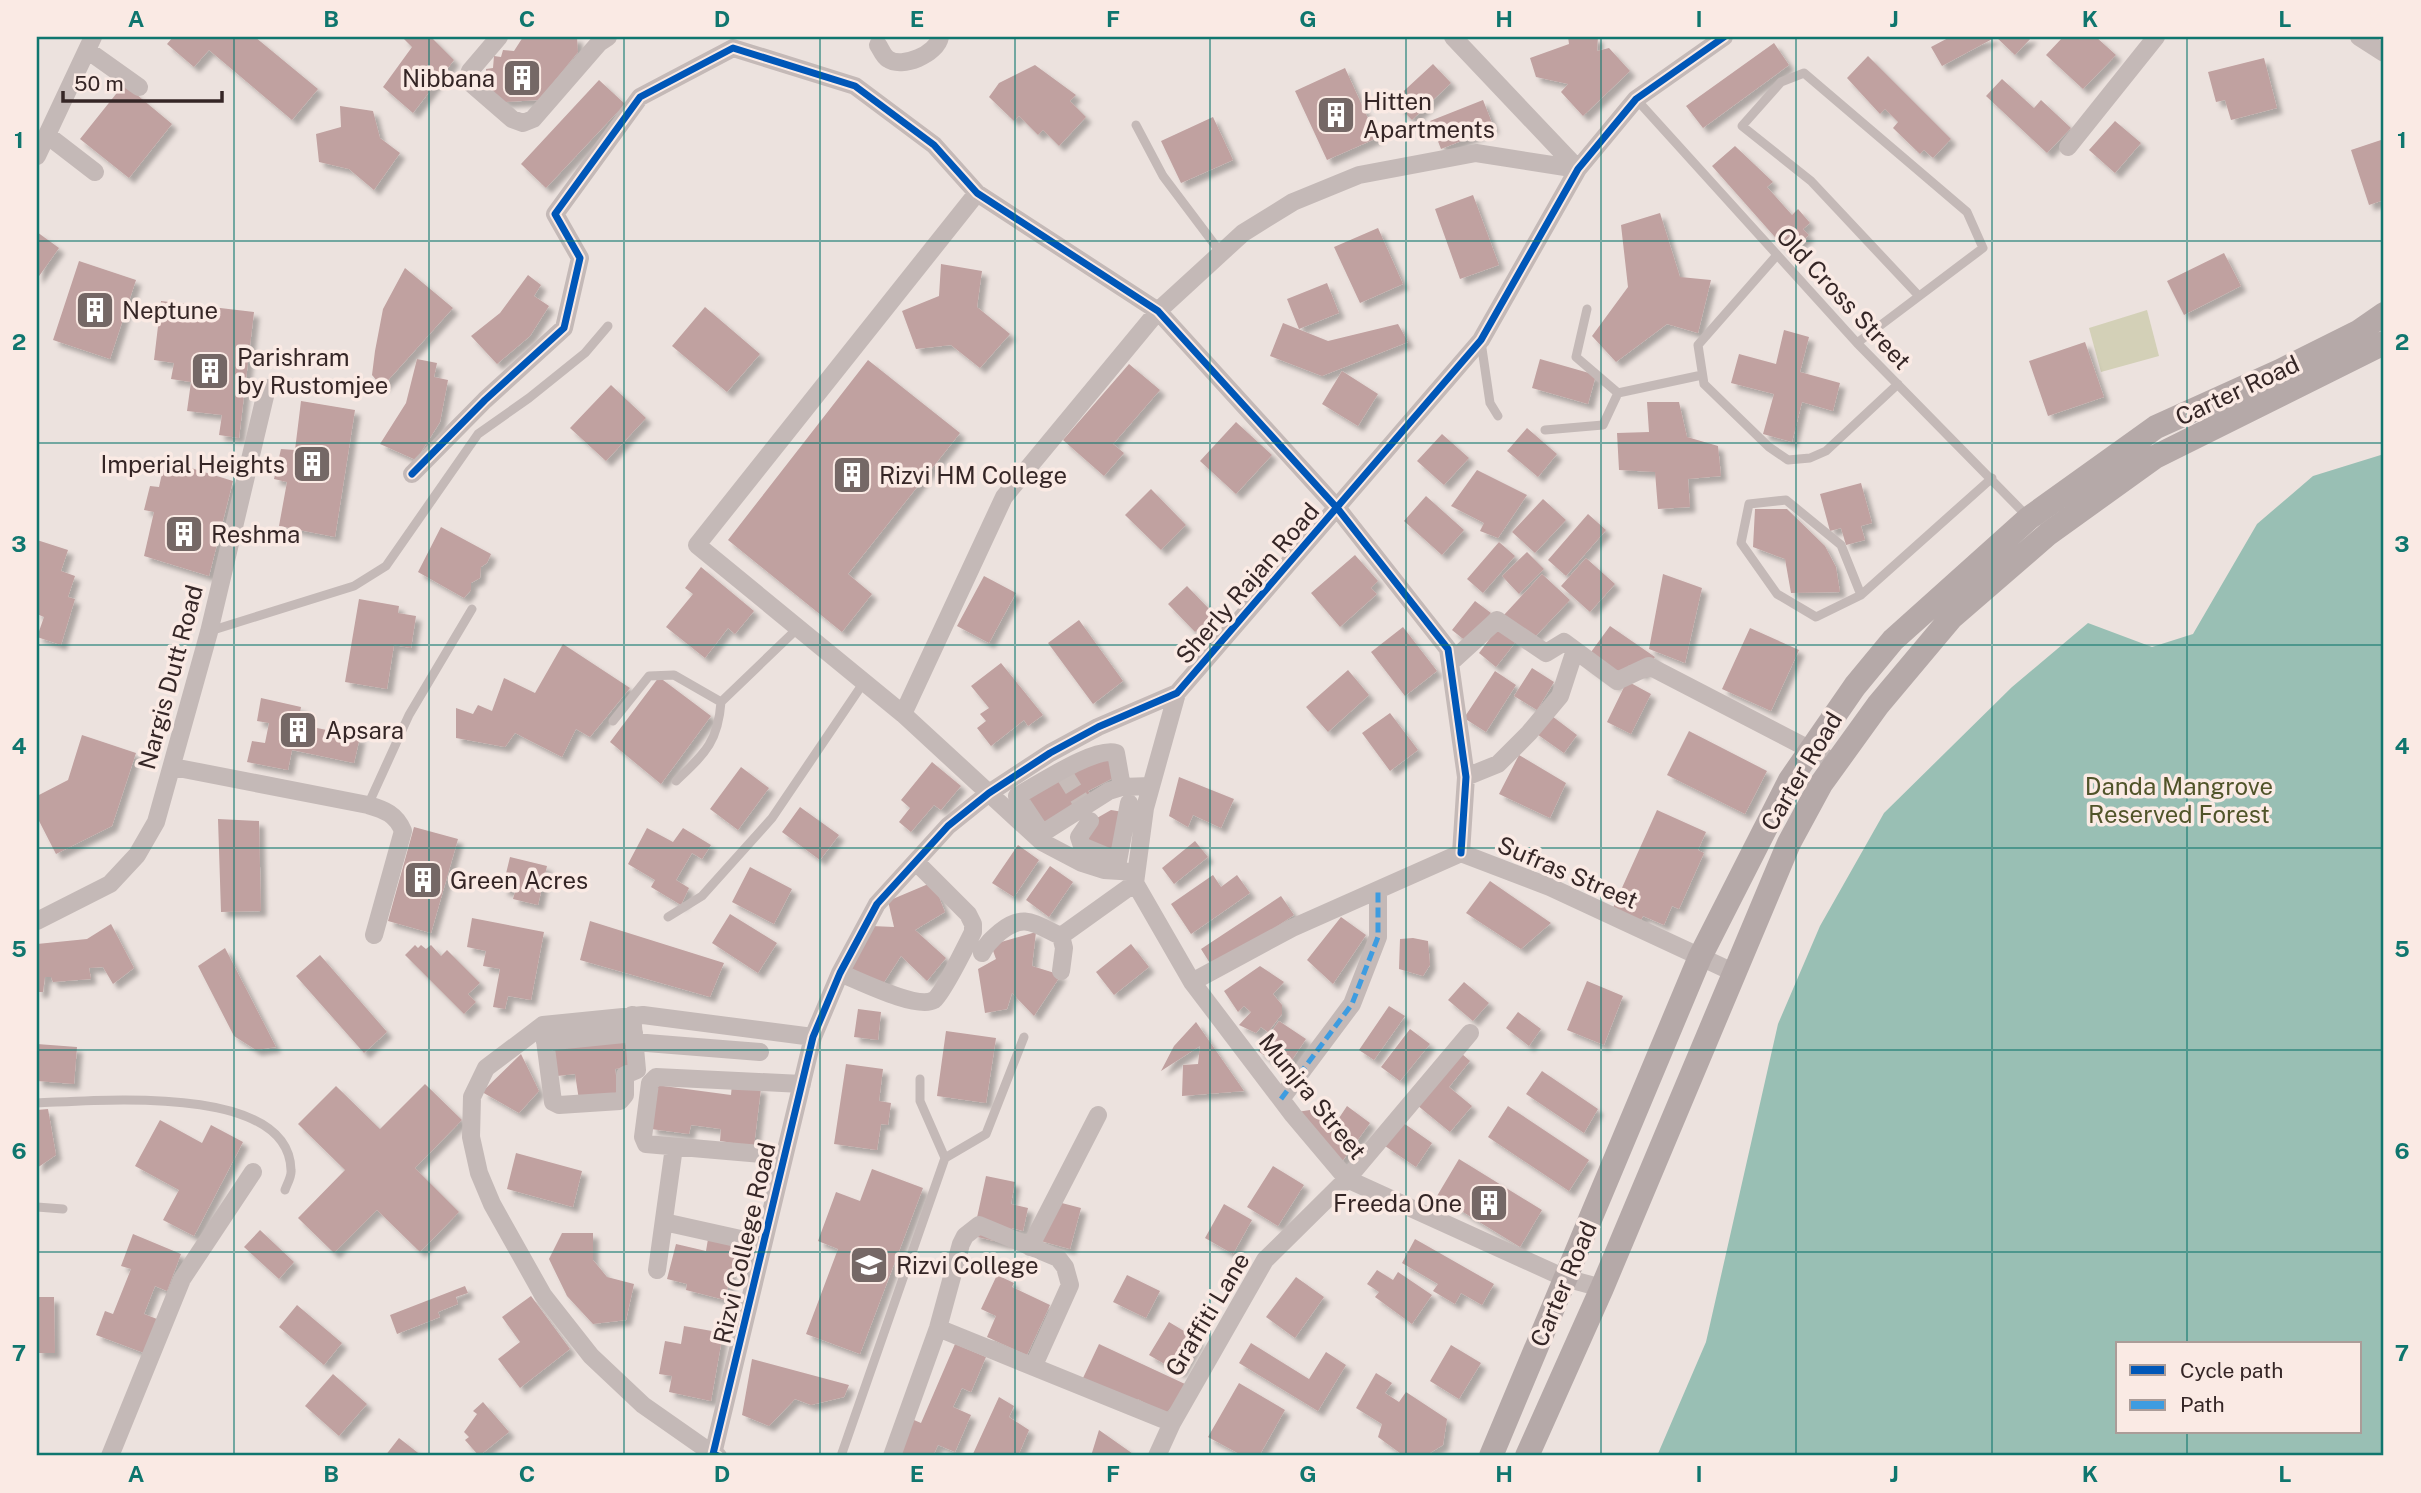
<svg xmlns="http://www.w3.org/2000/svg" width="2421" height="1493" font-family="'Public Sans',sans-serif">
<defs>
<filter id="shadow"><feDropShadow dx="5.5" dy="5.5" stdDeviation="2" flood-color="#0004"/></filter>
</defs>
<rect width="100%" height="100%" fill="#ece2de"/>
<path fill="#d3d0b7" d="M2147 310 2159 356 2101 372 2089 328Z"/>
<path fill="#99bfb4" fill-rule="evenodd" d="M2384 454V1456H1657L1706 1342 1778 1024 1820 926 1884 813 2012 687 2088 623 2152 647 2193 634 2257 524 2313 476ZM2118 1344H2360V1432H2118Z"/>
<path fill="#c0a1a0" filter="url(#shadow)" d="M173 37H255L318 89 292 120 209 50 194 67 167 44Z
M402 37H431L454 60 413 113 383 87 412 47Z
M523 37H577L578 52 539 100 505 102 487 87 486 69 493 68 494 56 501 57 503 50 514 51Z
M1568 37H1598L1597 51 1609 48 1630 71 1583 116 1561 92 1568 84 1536 77 1530 58 1569 44Z
M1950 37H1996L1942 66 1931 47Z
M1996 37H2032L2015 55Z
M2063 37H2096L2116 55 2083 89 2046 55Z
M1774 43 1789 65 1703 128 1686 106Z
M1868 56 1951 139 1933 158 1924 150 1920 154 1893 128 1898 122 1885 109 1880 114 1847 78Z
M2264 58 2277 108 2231 120 2225 100 2216 102 2208 72Z
M1433 64 1451 83 1412 120 1393 101Z
M1035 65 1076 95 1070 101 1086 117 1059 146 1043 130 1038 135 1019 116 1014 121 989 97 999 83Z
M1345 68 1377 138 1327 160 1295 91Z
M2002 79 2034 108 2041 100 2071 128 2047 153 1986 96Z
M599 80 625 104 546 188 521 164Z
M124 84 172 124 129 178 80 139Z
M1483 100 1494 128 1441 149 1430 121Z
M340 106 373 111 380 138 400 153 374 190 349 169 319 162 316 134 341 127Z
M1213 117 1233 160 1181 183 1161 141Z
M2115 121 2141 143 2115 173 2089 150Z
M2384 139V200L2369 205 2351 150Z
M1735 146 1773 182 1767 187 1792 215 1798 209 1810 223 1803 229 1809 235 1789 253 1712 166Z
M1473 195 1499 265 1460 279 1435 209Z
M1660 213 1680 277 1711 280 1698 333 1667 324 1616 362 1592 336 1628 287 1621 225Z
M1378 228 1403 284 1360 303 1334 247Z
M37 232 59 248 37 279Z
M2224 253 2241 286 2184 315 2167 281Z
M79 261 136 280 110 359 53 340Z
M941 264 982 271 977 307 1010 334 980 368 951 345 916 349 902 311 939 296Z
M405 268 453 308 382 387 372 375 375 351 383 309Z
M528 275 541 285 534 296 549 306 530 336 497 364 471 336 500 313Z
M1327 283 1339 313 1299 329 1287 299Z
M161 301 254 312 239 438 219 435 222 415 187 411 191 382 171 379 174 363 154 360Z
M705 307 760 354 727 392 672 346Z
M1283 323 1328 341 1398 324 1408 342 1322 376 1270 356Z
M1784 330 1809 337 1800 372 1840 383 1833 411 1802 402 1792 442 1763 434 1774 394 1731 383 1739 354 1776 364Z
M2085 342 2104 397 2048 416 2029 361Z
M417 359 437 363 434 377 448 380 440 422 416 460 380 444 406 403Z
M1540 359 1596 375 1588 404 1532 388Z
M868 360 960 433 848 574 872 594 842 632 728 540Z
M1129 364 1160 390 1113 444 1124 453 1104 476 1063 440Z
M1342 371 1378 394 1358 426 1322 404Z
M611 385 646 418 606 461 570 428Z
M301 401 355 410 335 537 279 526 287 482 274 479 281 449 295 450Z
M1647 402H1679L1687 437 1718 446 1721 476 1688 479 1690 507 1658 509 1655 472 1619 470 1617 433 1649 432Z
M1236 422 1272 455 1236 494 1200 461Z
M1527 428 1557 454 1538 477 1507 451Z
M1442 434 1469 458 1444 485 1417 461Z
M165 460 233 481 209 576 144 556 154 512 144 510 150 486 159 487Z
M1477 470 1527 495 1498 538 1480 531 1484 523 1451 506Z
M1861 483 1872 523 1861 526 1865 540 1846 545 1841 528 1830 531 1820 494Z
M1151 489 1186 525 1161 550 1125 515Z
M1426 496 1464 530 1442 555 1404 521Z
M1543 499 1566 520 1535 553 1512 532Z
M1755 509H1787L1825 546 1836 567 1840 592 1791 593 1785 559 1753 547Z
M1588 514 1606 530 1566 576 1548 560Z
M441 527 491 554 487 563 481 567 480 578 471 583V590L464 598 418 572Z
M37 540 68 550 61 571 75 576 68 597 75 599 61 645 37 637 44 617 37 614Z
M1499 542 1515 556 1483 593 1467 579Z
M1527 552 1544 569 1519 594 1502 576Z
M1355 555 1378 581 1371 588 1377 594 1340 627 1311 593Z
M1586 558 1615 584 1590 612 1561 586Z
M701 567 754 611 735 634 728 628 705 658 666 627 693 594 685 588Z
M1542 574 1570 600 1530 642 1503 616Z
M1663 574 1702 588 1685 663 1649 649Z
M984 576 1016 593 989 643 957 626Z
M1187 586 1214 614 1195 632 1168 604Z
M359 599 399 606 398 613 416 616 411 648 394 645 387 689 345 682Z
M1475 601 1491 613 1467 642 1452 630Z
M1079 620 1123 681 1093 704 1048 643Z
M1500 625 1518 639 1496 667 1479 653Z
M1610 626 1655 657 1642 675 1629 665 1615 686 1583 663Z
M1403 627 1437 671 1405 696 1371 652Z
M1750 628 1799 650 1771 711 1722 689Z
M563 644 630 688 590 737 576 729 562 757 515 733 505 747 456 738V708L473 714 478 705 492 711 504 678 535 693Z
M1001 663 1043 715 1028 726 1024 720 991 746 977 728 986 721 980 714 989 708 971 686Z
M1532 668 1554 682 1537 710 1514 696Z
M1348 670 1369 695 1328 732 1306 707Z
M1495 671 1516 685 1486 732 1464 718Z
M659 677 711 716 661 784 610 742Z
M1627 681 1651 694 1631 734 1607 722Z
M261 698 301 707 298 724 360 737 354 763 292 750 288 770 247 762 252 741 265 743 269 723 257 721Z
M1390 713 1418 750 1390 771 1362 733Z
M1548 713 1577 735 1564 753 1534 732Z
M1689 731 1767 771 1745 814 1667 775Z
M82 735 136 753 112 826 56 854 37 817V796L68 780Z
M1106 755 1117 776 1088 791 1091 795 1044 827 1024 798Z
M1519 755 1566 783 1550 818 1499 794Z
M932 762 961 786 941 810 934 805 911 832 899 822 910 808 901 800Z
M741 767 769 788 738 830 710 809Z
M1179 777 1234 799 1221 828 1193 815 1188 827 1169 816Z
M800 807 839 835 820 860 782 832Z
M1111 810 1123 812 1115 854 1083 838 1097 818Z
M1657 810 1706 832 1698 850 1704 853 1679 909 1672 906 1664 925 1643 916 1640 922 1612 910Z
M218 819 259 821 261 911 221 912Z
M414 827 458 839 431 933 388 921Z
M647 828 673 842 683 828 711 845 702 859 692 853 676 880 689 888 681 905 651 887 655 880 628 864Z
M1195 841 1208 857 1174 884 1162 868Z
M1018 845 1039 860 1014 897 992 883Z
M510 857 547 866 538 905 513 899 515 892 502 890Z
M1050 866 1073 882 1049 917 1026 900Z
M750 867 792 889 774 924 732 902Z
M1213 875 1221 887 1237 875 1250 893 1191 934 1171 904Z
M1490 881 1551 923 1521 949 1466 913Z
M933 882 945 912 915 930 946 958 927 981 901 956 881 987 849 969 872 926 894 927 888 901Z
M1281 896 1294 915 1213 968 1201 949Z
M730 914 777 943 758 973 712 943Z
M1341 917 1366 935 1333 984 1307 960Z
M472 918 544 932 531 1000 508 996 505 1009 493 1007 500 969 483 966 486 951 467 947Z
M590 921 724 963 710 997 580 960Z
M111 924 134 968 113 984 103 967 89 968 91 979 53 982 51 977H45L43 992H37V944L87 939Z
M1036 932 1032 966 1061 975 1034 1016 1012 993 1007 1009 985 1013 978 969 996 959 991 945Z
M1413 938 1428 941 1430 965 1423 976 1399 969 1400 939Z
M1131 944 1149 967 1114 995 1096 972Z
M415 945 418 948 421 945 426 949 431 945 441 956 447 950 480 983 468 994 476 1002 464 1014 405 955Z
M225 948 276 1047 256 1050 234 1036 198 966Z
M320 955 387 1032 364 1053 296 976Z
M1260 966 1284 982 1273 994 1282 1005V1014L1268 1032 1261 1027 1256 1033 1239 1025 1251 1012 1244 1006 1238 1012 1224 991Z
M1587 981 1623 996 1604 1045 1567 1030Z
M1464 982 1489 1003 1473 1021 1448 1000Z
M1389 1006 1405 1016 1374 1060 1359 1050Z
M858 1009 881 1012 878 1040 854 1037Z
M1518 1012 1541 1029 1529 1046 1506 1028Z
M1279 1021 1306 1039 1285 1070 1258 1051Z
M1196 1022 1244 1091 1182 1096 1183 1065 1198 1064 1200 1046 1161 1071 1174 1046Z
M1410 1029 1430 1044 1400 1081 1381 1067Z
M946 1031 996 1038 986 1103 937 1096Z
M631 1035 635 1066 615 1069 619 1096 579 1100 575 1074 557 1076 552 1043Z
M37 1044 77 1047 74 1084 37 1081Z
M1461 1053 1470 1061 1449 1087 1472 1106 1450 1132 1417 1105Z
M521 1054 539 1091 519 1113 482 1092Z
M846 1064 883 1069 879 1101 891 1103 888 1125 881 1124 877 1150 834 1144Z
M1542 1071 1598 1109 1584 1133 1526 1094Z
M425 1084 462 1120 415 1168 459 1212 420 1252 377 1210 334 1253 298 1218 345 1170 298 1124 336 1086 380 1129Z
M732 1084 761 1088 754 1146 720 1141 721 1129 691 1125 689 1134 651 1129 656 1085 731 1095Z
M1347 1106 1370 1123 1341 1163 1297 1112 1323 1108 1339 1118Z
M1508 1106 1589 1160 1569 1191 1488 1137Z
M48 1109 56 1155 37 1168V1110Z
M160 1120 202 1143 211 1125 243 1142 194 1236 163 1220 179 1190 135 1166Z
M1402 1122 1432 1143 1416 1167 1385 1146Z
M516 1153 582 1171 573 1207 507 1189Z
M1459 1159 1542 1210 1520 1247 1437 1196Z
M1273 1166 1304 1185 1278 1226 1247 1207Z
M872 1169 923 1188 860 1354 806 1334 838 1249 818 1241 836 1192 860 1201Z
M986 1176 1015 1182 1011 1204 1028 1208 1023 1231 1012 1228 1008 1244 973 1236Z
M1054 1201 1081 1208 1070 1249 1037 1240Z
M1224 1204 1252 1220 1233 1254 1205 1238Z
M260 1230 294 1262 279 1279 244 1247Z
M562 1233H593V1260L607 1277 634 1284 626 1320 593 1324 567 1296 549 1259Z
M133 1234 181 1254 167 1291 155 1286 144 1314 157 1319 144 1353 96 1335 105 1311 113 1314 131 1269 121 1266Z
M708 1239 737 1246 725 1300 686 1290 687 1284 667 1279 676 1244 706 1251Z
M1415 1239 1494 1284 1482 1305 1461 1293 1455 1304 1433 1291 1438 1284 1402 1263Z
M1377 1270 1393 1280 1398 1272 1432 1295 1412 1324 1375 1297 1379 1292 1367 1284Z
M997 1275 1014 1283 1012 1287 1050 1305 1027 1355 987 1337 996 1316 981 1309Z
M1127 1275 1160 1291 1146 1318 1113 1302Z
M1296 1277 1324 1297 1295 1338 1266 1317Z
M465 1286 468 1293 456 1297 458 1304 438 1312 440 1317 397 1334 390 1315Z
M531 1296 570 1349 520 1388 498 1359 520 1342 502 1317Z
M37 1297H54L55 1353H37Z
M297 1305 342 1343 324 1365 279 1327Z
M1169 1322 1199 1340 1180 1373 1149 1355Z
M684 1326 723 1333 711 1401 669 1392 672 1376 659 1374 665 1341 681 1344Z
M1251 1343 1309 1379 1326 1352 1346 1365 1318 1411 1239 1363Z
M955 1344 986 1357 971 1392 962 1388 953 1407 971 1415 955 1452 938 1445 933 1456H898L914 1420 921 1423Z
M1099 1344 1185 1384 1177 1401 1165 1414 1138 1399 1135 1404 1083 1378Z
M1451 1345 1481 1363 1459 1399 1430 1381Z
M752 1359 849 1385 844 1397 811 1405 795 1399 769 1426 742 1415Z
M1376 1373 1392 1383 1385 1393 1399 1402 1406 1392 1447 1419 1443 1445 1425 1456H1404L1378 1437 1382 1424 1356 1408Z
M333 1374 367 1404 339 1436 305 1406Z
M1239 1383 1285 1410 1259 1456H1243L1208 1437Z
M999 1397 1014 1406 1009 1417 1029 1430 1018 1456H972Z
M483 1402 509 1432 479 1456 465 1440 469 1437 464 1432 477 1414 473 1411Z
M1099 1430 1136 1456H1091Z
M399 1438 422 1456H385Z"/>
<g fill="none" stroke-linecap="round" stroke-linejoin="round">
<path stroke="#c7bcb9" stroke-width="18" stroke-dasharray="18 9" stroke-linecap="butt" d="M1064 774 1082 803"/>
<path stroke="#c4b9b7" stroke-width="9" d="M1636 99 1857 343 2027 516
M1136 125 1163 176 1221 253
M1777 255 1698 345 1704 384 1769 447 1788 460 1810 458 1826 451 1898 384
M1587 309 1576 357 1618 393
M1481 342 1490 403 1498 416
M1857 343 1983 248 1967 212 1804 73 1781 82 1742 126 1811 181 1918 295
M1545 430 1603 425 1618 393 1702 375
M1861 595 1841 545 1786 500 1749 504 1741 543 1777 594 1816 617 1861 595 1992 478
M210 631 354 586 386 566 478 434 529 398 585 353 608 326
M613 721 649 676 674 675 721 702 798 628
M676 781C704 754 718 743 721 702
M368 805 409 715 472 609
M668 917 702 896 772 818 864 682
M920 1079V1101L945 1158
M37 1103C94 1101 289 1082 291 1170 292 1176 287 1184 285 1190
M37 1207 63 1209
M841 1456 945 1158 986 1134 1024 1037"/>
<path stroke="#c4b9b7" stroke-width="18" d="M499 37 470 71 467 80 512 119 523 123 533 119 599 43 608 37
M1453 37 1578 169
M2359 37 2384 53
M878 45C881 49 883 56 888 59 902 69 937 54 940 37
M87 50 139 87
M47 135 95 172
M2068 147 2156 37
M37 156 93 37
M977 193 697 545 903 714 1042 842 1082 863 1104 870 1136 872
M412 474 485 400 564 328 580 258 555 214 640 97 733 48 855 86 934 145 977 193 1158 311 1338 509 1448 649 1466 777 1461 853
M1450 663 1497 620 1546 653 1564 642 1617 681 1649 666 1836 763
M903 714 1004 497 1158 311 1243 233 1293 202 1359 175 1476 153 1578 169
M173 767 368 805C385 810 396 814 403 831L374 935
M1466 777 1498 764 1529 733 1560 696 1575 650
M1122 787 1116 753C1095 746 1038 785 1017 796L1039 829 1046 831 1109 791 1122 787 1151 786
M1090 821 1079 837 1082 846 1118 861 1129 803
M1135 883 1192 982 1293 1115 1347 1179 1565 1278 1602 1288
M1135 883 1145 808 1177 693
M37 921 110 884 137 855 156 822 209 632 267 388
M1061 936 1135 883
M982 953C986 944 993 938 1000 932 1025 912 1035 925 1061 936L1064 948 1061 971
M840 973C858 980 917 1010 934 1000 942 995 967 944 973 932V924L968 914 916 862
M1192 982 1292 928 1461 853 1550 887 1735 973
M543 1025 553 1102 559 1105 620 1101 625 1095V1075L637 1070 632 1015
M545 1042 634 1033
M634 1042 760 1052
M1281 1099 1352 1004 1378 937V890
M784 1156 646 1144 643 1137 650 1083 656 1077 802 1084
M664 1222 763 1244
M1030 1247 1098 1115
M657 1270 674 1147
M938 1328 1172 1423
M713 1454 643 1405 591 1356 543 1295 492 1204 479 1173 471 1137 472 1097 486 1068 543 1025 643 1015 813 1037
M110 1456 182 1279 253 1172
M718 1456 713 1454 813 1037 840 973 877 904 948 826 989 793 1050 753 1098 727 1177 693 1481 340 1578 169 1636 99 1724 37
M892 1456 938 1328 961 1244 965 1236 979 1225 1058 1258 1065 1267 1070 1285 1034 1365
M1157 1456 1172 1423 1265 1260 1347 1179 1470 1033"/>
<path stroke="#b5a9a8" stroke-width="24" d="M1491 1456 1700 957 1790 780 1855 686 1893 640 2029 518 2156 427 2280 371 2358 332 2384 314
M1527 1456 1602 1288 1789 843 1821 784 1878 705 1951 618 2048 534 2155 457 2384 343"/>
<path stroke="#3e9ce0" stroke-width="5" stroke-dasharray="10 5" stroke-linecap="butt" d="M1281 1099 1352 1004 1378 937V890"/>
<g stroke="#faeae4" stroke-width="11">
<path id="cycleway" d="M412 474 485 400 564 328 580 258 555 214 640 97 733 48 855 86 934 145 977 193 1158 311 1338 509 1448 649 1466 777 1461 853
M718 1456 713 1454 813 1037 840 973 877 904 948 826 989 793 1050 753 1098 727 1177 693 1481 340 1578 169 1636 99 1724 37"/>
</g>
<use href="#cycleway" stroke="#0057b8" stroke-width="7"/>
</g>
<path fill="none" stroke="#0f766e" stroke-width="2" stroke-opacity="0.55" d="M234 37V1456M429 37V1456M624 37V1456M820 37V1456M1015 37V1456M1210 37V1456M1406 37V1456M1601 37V1456M1796 37V1456M1992 37V1456M2187 37V1344M37 241H2384M37 443H2384M37 645H2384M37 848H2384M37 1050H2384M37 1252H2384M2187 1432V1456"/>
<defs>
<g id="building-square" transform="scale(2.0125)"><rect x="-9" y="-9" width="18" height="18" rx="4" fill="#756866" stroke="#faeae4"/><path d="M-4-6H4V6H1V3H-1V6H-4ZM-2.5-4.3h1.7v1.8h-1.7ZM.8-4.3h1.7v1.8H.8ZM-2.5-1h1.7V.8h-1.7ZM.8-1h1.7V.8H.8Z" fill="#fff"/></g>
<g id="university-square" transform="scale(2.0125)"><rect x="-9" y="-9" width="18" height="18" rx="4" fill="#756866" stroke="#faeae4"/><path d="M0-5L7-2L0 1L-7-2ZM-4 1L0 2.5L4 1V4Q0 6-4 4Z" fill="#fff"/></g>
</defs>
<g fill-rule="evenodd">
<use href="#building-square" x="522" y="78"/>
<use href="#building-square" x="1336" y="115"/>
<use href="#building-square" x="95" y="310"/>
<use href="#building-square" x="210" y="371"/>
<use href="#building-square" x="312" y="464"/>
<use href="#building-square" x="852" y="475"/>
<use href="#building-square" x="184" y="534"/>
<use href="#building-square" x="298" y="730"/>
<use href="#building-square" x="423" y="880"/>
<use href="#building-square" x="1489" y="1203"/>
<use href="#university-square" x="869" y="1265"/>
</g>
<g text-anchor="middle" dominant-baseline="central" stroke-width="7" stroke-linejoin="round" paint-order="stroke">
<g font-size="24" fill="#352626" stroke="#faeae4" text-anchor="start">
<text x="495" y="78" text-anchor="end">Nibbana</text>
<text x="1363" y="101">Hitten<tspan x="1363" dy="28">Apartments</tspan></text>
<text x="122" y="310">Neptune</text>
<text x="237" y="357">Parishram<tspan x="237" dy="28">by Rustomjee</tspan></text>
<text x="285" y="464" text-anchor="end">Imperial Heights</text>
<text x="879" y="475">Rizvi HM College</text>
<text x="211" y="534">Reshma</text>
<text x="325" y="730">Apsara</text>
<text x="450" y="880">Green Acres</text>
<text x="1462" y="1203" text-anchor="end">Freeda One</text>
<text x="896" y="1265">Rizvi College</text>
</g>
<g font-size="24" fill="#352626" stroke="#faeae4">
<text transform="translate(1844 298) rotate(47)">Old Cross Street</text>
<text transform="translate(2237 390) rotate(-25)">Carter Road</text>
<text transform="translate(1247 583) rotate(-49)">Sherly Rajan Road</text>
<text transform="translate(170 677) rotate(-75)">Nargis Dutt Road</text>
<text transform="translate(1801 771) rotate(-59)">Carter Road</text>
<text transform="translate(1568 872) rotate(23)">Sufras Street</text>
<text transform="translate(1313 1096) rotate(51)">Munjra Street</text>
<text transform="translate(744 1243) rotate(-77)">Rizvi College Road</text>
<text transform="translate(1563 1284) rotate(-67)">Carter Road</text>
<text transform="translate(1207 1314) rotate(-59)">Graffiti Lane</text>
</g>
<g font-size="24" fill="#505429" stroke="#faeae4">
<text x="2179" y="786">Danda Mangrove<tspan x="2179" dy="28">Reserved Forest</tspan></text>
</g>
</g>
<rect width="2421" height="1493" fill="none" stroke="#faeae4" stroke-width="77"/>
<rect x="2116" y="1342" width="245" height="91" fill="#faeae4" stroke="#ab9c98" stroke-width="2"/>
<rect x="2130" y="1365" width="35" height="10" fill="#0057b8" stroke="#ab9c98" stroke-width="2"/>
<text x="2180" y="1378" font-size="21" fill="#352626">Cycle path</text>
<rect x="2130" y="1400" width="35" height="10" fill="#3e9ce0" stroke="#ab9c98" stroke-width="2"/>
<text x="2180" y="1412" font-size="21" fill="#352626">Path</text>
<path d="M63 91v10h159v-10" fill="none" stroke="#352626" stroke-width="3.5"/>
<text x="74" y="91" font-size="21" fill="#352626" stroke="#faeae4" stroke-width="5" paint-order="stroke">50 m</text>
<rect x="38" y="38" width="2344" height="1416" fill="none" stroke="#0f766e" stroke-width="2.5"/>
<g font-size="23" text-anchor="middle" font-weight="bold" fill="#0f766e">
<text x="136" y="27">A</text>
<text x="331" y="27">B</text>
<text x="527" y="27">C</text>
<text x="722" y="27">D</text>
<text x="917" y="27">E</text>
<text x="1113" y="27">F</text>
<text x="1308" y="27">G</text>
<text x="1504" y="27">H</text>
<text x="1699" y="27">I</text>
<text x="1894" y="27">J</text>
<text x="2090" y="27">K</text>
<text x="2285" y="27">L</text>
<text x="19" y="148">1</text>
<text x="2402" y="148">1</text>
<text x="19" y="350">2</text>
<text x="2402" y="350">2</text>
<text x="19" y="552">3</text>
<text x="2402" y="552">3</text>
<text x="19" y="754">4</text>
<text x="2402" y="754">4</text>
<text x="19" y="957">5</text>
<text x="2402" y="957">5</text>
<text x="19" y="1159">6</text>
<text x="2402" y="1159">6</text>
<text x="19" y="1361">7</text>
<text x="2402" y="1361">7</text>
<text x="136" y="1482">A</text>
<text x="331" y="1482">B</text>
<text x="527" y="1482">C</text>
<text x="722" y="1482">D</text>
<text x="917" y="1482">E</text>
<text x="1113" y="1482">F</text>
<text x="1308" y="1482">G</text>
<text x="1504" y="1482">H</text>
<text x="1699" y="1482">I</text>
<text x="1894" y="1482">J</text>
<text x="2090" y="1482">K</text>
<text x="2285" y="1482">L</text>
</g>
</svg>
